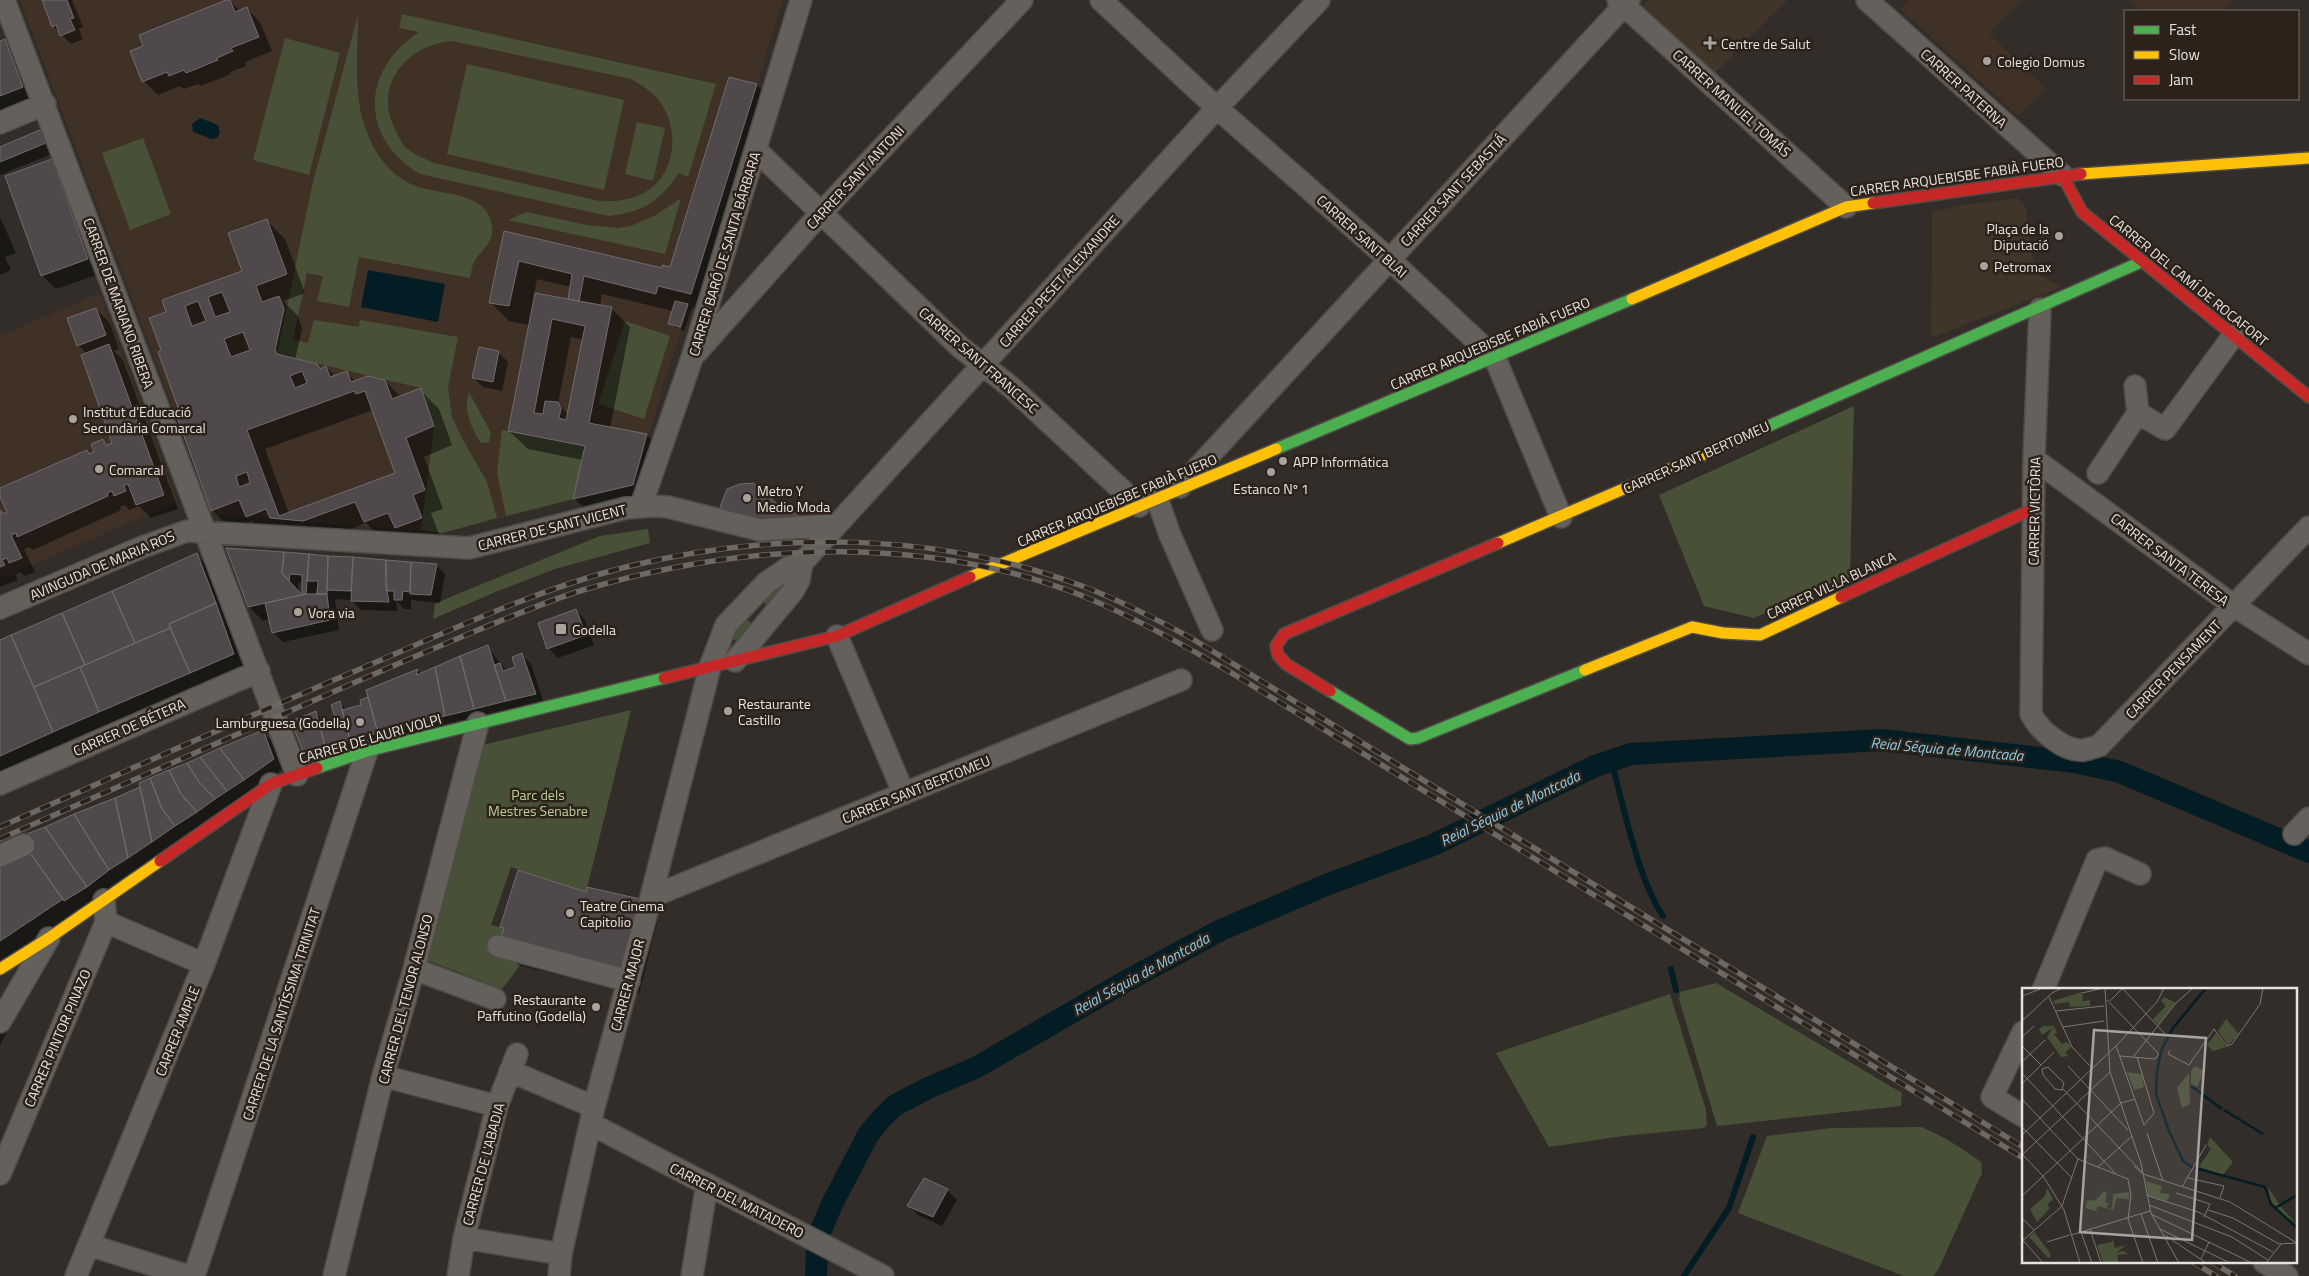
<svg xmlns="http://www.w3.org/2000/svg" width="2309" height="1276" font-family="'Titillium Web',sans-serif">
<rect width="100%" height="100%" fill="#322d28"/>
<path fill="#413428" d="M1649 0H1787L1713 75 1639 11Z
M2018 198 2026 207 2032 257 2040 275 2062 287 1931 338 1932 212 1969 204Z"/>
<path fill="#403127" d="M20 0H783L633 485 442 533 213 514Z
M1908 0H2023L1989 33 2046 89 2018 116 1900 9Z
M2129 0H2234L2222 11H2142Z
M100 293 177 502 0 579V336Z"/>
<path fill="#485138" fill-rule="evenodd" d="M402 14 716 84 688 177 679 173C660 201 642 213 608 216L420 174C359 138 361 70 419 32L399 28ZM452 41 631 79C642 85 653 92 661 103 678 129 677 169 650 189 635 200 616 202 599 201L434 163C424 158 412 154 404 146 400 141 398 134 395 129 372 85 408 44 452 41Z
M358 15C358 54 352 98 368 135 376 156 392 176 413 185 437 195 484 191 491 221 496 241 485 246 475 260 472 265 471 273 470 278L359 257 349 307 317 301 323 276 307 273 293 340 308 343 314 320 359 327 360 320 458 337 448 387 452 417 462 438 487 482 497 518 442 533 421 530 434 426 421 388 277 354 312 186Z
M285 38 340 53 309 175 253 160Z
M467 64 624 100 604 190 447 154Z
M637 122 665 128 653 181 625 174Z
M143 138 171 214 130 230 102 153Z
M681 198 665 254 508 220 526 212 587 225 618 228 631 226 656 215Z
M625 321 670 336 644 419 598 404Z
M469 392 491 433 489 442 481 443C471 427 463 411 469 392Z
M1854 406 1850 577 1754 618 1704 606 1659 495Z
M502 430 585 446 573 499 506 516 497 472Z
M648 529 650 543 555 569 493 593 433 619 435 604 455 595 600 536Z
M780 584 784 589 769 608 761 600Z
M744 617 754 626 739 641 733 640 731 635Z
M631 710 586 892 511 867 491 925 504 928 495 956 521 964 502 989 424 959 482 745Z
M1716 983 1902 1093 1901 1106 1717 1126 1679 999 1680 992Z
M1670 994 1706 1110 1707 1125 1704 1128 1623 1136 1549 1147 1496 1053Z
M1921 1127C1942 1135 1963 1149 1981 1162L1982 1173 1938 1270 1933 1276H1904L1738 1213 1767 1136 1832 1128Z"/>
<path fill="#041d25" d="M200 118 218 125 220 132 217 138 212 139 193 132 192 124Z
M368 270 445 284 438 322 361 307Z"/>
<path fill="#0007" fill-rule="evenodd" d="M43 0H72L83 27 79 29 83 39 71 44 53 26Z
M229 0 240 11 246 8 260 22 272 51 245 62 246 66 230 72 231 74 201 86 198 84 184 89 180 86 158 95 144 81Z
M4 40 23 59 41 105 0 123V42Z
M757 85 775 104 710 313 692 308 684 331 681 330 688 307H685L678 329 670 324 673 311 602 294 600 306 611 308 630 327 610 428 647 435 665 454 651 503 593 517 574 498 583 460 528 449 509 431 530 325 509 321 490 302 505 233 662 269 671 268ZM537 279 571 287 569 300 534 294ZM571 337 584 340 569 415 558 404Z
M41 131 54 153 0 175V148Z
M52 161 66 175 102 273 56 289 42 275Z
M0 217 16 253 5 257 11 270 0 275Z
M266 220 285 239 305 293 283 301 298 316 302 329 295 360 317 365 321 369 326 367 335 376 346 372 356 382 385 381 401 397 420 390 439 409 452 445 424 457 443 509 431 513 440 537 383 540 366 523 322 539 266 535 252 521 231 529 212 510 162 351 167 313 244 272ZM373 410 396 474 289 514 265 449Z
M96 309 110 323 119 349 114 351 123 360 178 509 151 518 139 506 129 510 125 505 120 507 121 510 33 550 29 547 24 549 35 572 25 576 20 572 15 574 18 580 0 587V511L4 515 9 512 0 489 87 452 90 455 96 452 103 440 109 446 114 444 87 354 78 345Z
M480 348 499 353 508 362 502 391 483 387 473 377Z
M227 549 436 565 445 574 440 603 411 600V609H404L396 600 397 611 361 610 352 600 335 599 339 630 283 642 273 632 270 619 263 621 249 607ZM299 583H303V597L298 591ZM316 589 319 590V596H316Z
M196 555 211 569 248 668 0 783V641Z
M576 610 585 620 594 645 558 658 549 648Z
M487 647 507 671 517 668 522 655 531 664 544 703 313 761 304 751 316 712 326 725 338 722 340 703 347 710 363 706 370 698 368 691 418 670 422 674Z
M262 732 272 741 282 769 0 972V869L32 854 142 787Z
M587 893 640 900 658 919 639 994 518 965 500 946 505 930 501 927Z
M0 1016 10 1027 0 1045Z
M924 1180 947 1190 957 1200 942 1226 918 1215 909 1206Z"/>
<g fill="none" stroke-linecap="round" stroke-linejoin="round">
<path stroke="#041d25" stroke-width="6" d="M1611 761C1624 806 1637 877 1663 916
M1671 969 1676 990
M1684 1276 1729 1208 1753 1137"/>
<path stroke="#041d25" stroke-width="22" d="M821 1230 832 1204 868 1135 880 1120 894 1106 926 1089 977 1067 1128 980 1221 930 1326 885 1433 845 1595 766 1631 754 1882 740 2075 762 2120 772 2309 852
M816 1276 817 1248"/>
</g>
<path fill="#50494c" stroke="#706c6c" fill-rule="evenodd" d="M42 0H67L74 18 70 19 75 30 60 36 56 25 52 27Z
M226 0H230L235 12 247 7 259 37 231 48 233 51 217 58 218 60 186 73 184 70 169 76 167 72 142 82 130 51 143 46 139 35Z
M5 39 23 87 0 96V41Z
M729 77 757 84 691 294 658 286 656 294 584 276 579 301 568 299 572 274 519 261 509 306 489 303 504 231 662 268V265L670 267Z
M42 129 46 143 0 162V147Z
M52 159 88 259 41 276 5 176Z
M267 219 287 274 256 286 262 302 279 296 284 309 275 350 277 354 317 364 320 369 326 366 330 377 347 371 351 382 368 376 385 380 392 399 421 388 434 426 406 438 425 490 413 495 422 518 395 528 388 513 364 522 355 502 303 521 270 518 266 509 246 517 239 500 211 511 176 414 180 413 158 352 161 350 149 318 166 312 162 300 242 271 228 233ZM222 292 230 312 215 317 208 297ZM198 301 206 321 192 326 185 306ZM243 332 250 350 231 357 224 339ZM302 371 307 383 295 388 290 376ZM354 391 356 394 365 391 395 473 279 516 247 430ZM247 472 250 483 239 487 236 476Z
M535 293 612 307 589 423 647 434 633 485 573 499 585 446 508 431ZM552 319 585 326 566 420 559 418 561 409 558 402 545 401 543 414 534 413Z
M675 301 688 304 680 327 668 324Z
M96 308 106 335 77 346 67 318Z
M109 344 164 495 136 505 128 484 124 486 126 491 114 496 112 491 107 493 108 496 17 537 16 533 11 535 22 558 9 563 7 558 2 560 5 565 0 567V510L3 514 7 512 0 497V488L87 450 89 454 94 452 91 444 103 439 106 445 112 443 81 355Z
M479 347 499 351 493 382 472 378Z
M753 483 784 510 787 508 804 519 757 523 720 507 727 489 740 484Z
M226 548 284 552 282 573 302 595 248 607Z
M284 552 309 554 306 594 302 595V575L290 574 289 581 282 573Z
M197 553 216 603 169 624 170 628 135 643 112 591Z
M309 554 328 556 327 594H317L318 581H307Z
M328 556 353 557 351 591 327 590Z
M353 557 386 560 385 581 389 602 351 601Z
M386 560 411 562 410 592 403 591 402 600H394V591H387Z
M411 562 437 564 431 595 410 594Z
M112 591 135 643 85 665 62 613Z
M306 594H327L330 620 272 633 265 603Z
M216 603 234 654 190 673 169 624Z
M576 609 586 635 547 649 538 623Z
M62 613 85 665 34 687 11 635Z
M170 628 190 673 99 712 80 667Z
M11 635 53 732 0 756V640Z
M488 645 506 701 474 709 460 656Z
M522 653 536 694 506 701 494 665 500 663 503 671 515 667 512 657Z
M460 656 474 709 445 716 435 667Z
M80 667 99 712 53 732 34 687Z
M435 667 445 716 378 733 366 690 418 669 416 675Z
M368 697 378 733 350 740 342 710 361 705 360 700Z
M340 701 350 740 325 746 320 725 336 721 331 705Z
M316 711 325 746 303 752 291 721Z
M263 730 274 759 244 780 220 748Z
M220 748 244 780 227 791 200 757Z
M200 757 227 791 215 799 199 782 187 763Z
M187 763 199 782 215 799 197 812 181 794 169 770Z
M169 770 181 794 197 812 175 826 162 809 150 778Z
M150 778 162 809 175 826 152 842 139 783Z
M140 787 152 842 128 858 115 798Z
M115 798 128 858 109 870 74 814Z
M74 814 109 870 87 887 45 827Z
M45 827 87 887 64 901 19 837Z
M30 853 63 899 0 941V868L8 862 10 864Z
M518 870 586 892 587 887 640 899 620 975 498 946 504 928 500 927Z
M924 1178 948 1189 933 1217 907 1206Z"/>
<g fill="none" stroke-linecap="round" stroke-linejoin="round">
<g stroke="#4f4b47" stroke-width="24">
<path id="street" d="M4 0 297 775
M1101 0 1217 108 1389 259 1495 358 1561 517
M1618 0 1846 207
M1867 0 2062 175
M0 123 45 104
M756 150 960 347 1011 387 1139 506
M2040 309 2034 459 2031 714C2039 730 2064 752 2084 750 2089 749 2094 747 2099 746L2309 527
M697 352 821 213 1022 0
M2135 386 2138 413 2165 429 2233 336
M2034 459 2234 606 2309 654
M2098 473 2138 413
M1180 487 1629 0
M1157 498 1170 535 1212 630
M641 506 692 358 801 0
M802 563 1217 108 1319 0
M0 608 140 548 187 531 469 548 626 508 654 506 668 507 760 530 835 525
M837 636 904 794
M735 661 793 591 799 580 802 563
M0 784 259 671
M2294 834 2309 818
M0 856 24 845
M651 897 1181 680
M106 922 204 964
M498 946 629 981
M414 969 495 999
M2043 990 2097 860 2105 858 2140 874
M0 1022 49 938
M2023 1032 1992 1097 2023 1116
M510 1071 594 1107
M383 1076 497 1106
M591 1124 883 1276
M0 1174 106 922 104 900
M464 1238 561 1254
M89 1245 188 1276
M2264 1262 2287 1276
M76 1276 204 964 271 784
M194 1276 367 751
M334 1276 383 1076 414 969 478 723
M458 1276 464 1238 497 1106 517 1054
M559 1276 561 1254 594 1107 651 897 710 667 726 625 766 583 788 568 802 563
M692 1276 707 1184"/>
</g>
<g stroke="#4f4b47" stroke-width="14">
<path id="fast" d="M1276 449 1632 299
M1714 450 2141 262
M1330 691 1410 739 1418 738 1585 670
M317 768 367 751 664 678"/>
</g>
<g stroke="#4f4b47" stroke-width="14">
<path id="slow" d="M2081 174 2309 158
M1632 299 1846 207 1873 203
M1498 543 1714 450
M970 577 1276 449
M1585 670 1692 627 1723 633 1760 635 1841 597
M0 969 49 938 160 861"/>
</g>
<g stroke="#4f4b47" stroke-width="14">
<path id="jam" d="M2062 175 2082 212 2309 397
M1873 203 2081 174
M1841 597 2033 509
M664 678 837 636 970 577
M1330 691 1286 664 1278 655 1276 646 1284 634 1498 543
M160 861 271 784 317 768"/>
</g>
<use href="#street" stroke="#64615d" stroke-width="21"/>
<use href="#fast" stroke="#4caf50" stroke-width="11"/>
<use href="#slow" stroke="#ffc107" stroke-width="11"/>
<use href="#jam" stroke="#c62828" stroke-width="11"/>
<g stroke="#6c6865" stroke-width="5.5">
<path id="rail" d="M0 827C120 774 239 720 360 669 444 633 538 589 626 567 775 530 938 532 1082 586 1120 600 1156 619 1191 638L2023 1147
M0 839C111 789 222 742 333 692 381 671 430 650 478 630 513 616 547 601 583 590 743 542 925 534 1083 596 1136 618 1185 646 1235 675L2023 1158
M2193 1262 2216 1276
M2212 1262 2235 1276"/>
</g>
<use href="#rail" stroke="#2c221a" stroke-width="4" stroke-dasharray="11" stroke-linecap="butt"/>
</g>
<g fill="#a9a39e" stroke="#2c221a" stroke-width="2">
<path d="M1707.5 35.5h5v5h5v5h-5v5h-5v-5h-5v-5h5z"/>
<circle cx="1987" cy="61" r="5"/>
<circle cx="2059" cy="236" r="5"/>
<circle cx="1984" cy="266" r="5"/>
<circle cx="73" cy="419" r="5"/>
<circle cx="1283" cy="461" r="5"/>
<circle cx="99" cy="469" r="5"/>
<circle cx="1271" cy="472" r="5"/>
<circle cx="747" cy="498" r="5"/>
<circle cx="298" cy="612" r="5"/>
<rect x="555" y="623" width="12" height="12" rx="2.5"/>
<circle cx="728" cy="711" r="5"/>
<circle cx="360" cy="722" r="5"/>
<circle cx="570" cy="913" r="5"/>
<circle cx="596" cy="1007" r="5"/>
</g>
<g text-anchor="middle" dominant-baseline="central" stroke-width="5" stroke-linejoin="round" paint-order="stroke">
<g font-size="14" fill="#e9e3de" stroke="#2c221a" text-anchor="start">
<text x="1721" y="43">Centre de Salut</text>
<text x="1997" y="61">Colegio Domus</text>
<text x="2049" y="228" text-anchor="end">Plaça de la<tspan x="2049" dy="16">Diputació</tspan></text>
<text x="1994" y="266">Petromax</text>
<text x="83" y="411">Institut d'Educació<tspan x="83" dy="16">Secundària Comarcal</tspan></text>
<text x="1293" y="461">APP Informática</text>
<text x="109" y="469">Comarcal</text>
<text x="1271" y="488" text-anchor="middle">Estanco Nº 1</text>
<text x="757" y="490">Metro Y<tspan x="757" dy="16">Medio Moda</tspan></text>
<text x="308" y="612">Vora via</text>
<text x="572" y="629">Godella</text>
<text x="738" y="703">Restaurante<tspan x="738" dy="16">Castillo</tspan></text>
<text x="350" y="722" text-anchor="end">Lamburguesa (Godella)</text>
<text x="580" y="905">Teatre Cinema<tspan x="580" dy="16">Capitolio</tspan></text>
<text x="586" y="999" text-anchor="end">Restaurante<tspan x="586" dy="16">Paffutino (Godella)</tspan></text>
</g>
<g font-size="14" fill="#e9e3de" stroke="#2c221a">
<text transform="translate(1964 88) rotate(42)">CARRER PATERNA</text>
<text transform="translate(1732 103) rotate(42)">CARRER MANUEL TOMÁS</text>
<text transform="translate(1957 176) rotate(-8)">CARRER ARQUEBISBE FABIÀ FUERO</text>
<text transform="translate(855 177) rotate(-47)">CARRER SANT ANTONI</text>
<text transform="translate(1453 190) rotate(-47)">CARRER SANT SEBASTIÁ</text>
<text transform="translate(1362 236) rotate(42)">CARRER SANT BLAI</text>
<text transform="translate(724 254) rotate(-73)">CARRER BARÓ DE SANTA BÁRBARA</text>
<text transform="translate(2189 280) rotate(39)">CARRER DEL CAMÍ DE ROCAFORT</text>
<text transform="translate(1059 281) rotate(-48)">CARRER PESET ALEIXANDRE</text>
<text transform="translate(119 303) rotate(70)">CARRER DE MARIANO RIBERA</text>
<text transform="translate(1490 343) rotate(-23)">CARRER ARQUEBISBE FABIÀ FUERO</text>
<text transform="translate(979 360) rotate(41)">CARRER SANT FRANCESC</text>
<text transform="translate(1696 457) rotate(-24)">CARRER SANT BERTOMEU</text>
<text transform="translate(1117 500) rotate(-23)">CARRER ARQUEBISBE FABIÀ FUERO</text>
<text transform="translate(2034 511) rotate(-89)">CARRER VICTÒRIA</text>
<text transform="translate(552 527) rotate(-14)">CARRER DE SANT VICENT</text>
<text transform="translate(2170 559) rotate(37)">CARRER SANTA TERESA</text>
<text transform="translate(102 565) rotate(-23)">AVINGUDA DE MARIA ROS</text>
<text transform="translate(1831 585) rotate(-25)">CARRER VIL·LA BLANCA</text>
<text transform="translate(2173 669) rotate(-46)">CARRER PENSAMENT</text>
<text transform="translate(129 727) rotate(-24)">CARRER DE BÉTERA</text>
<text transform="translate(370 738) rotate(-16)">CARRER DE LAURI VOLPI</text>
<text transform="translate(916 789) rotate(-22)">CARRER SANT BERTOMEU</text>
<text transform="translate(627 985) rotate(-75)">CARRER MAJOR</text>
<text transform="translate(405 999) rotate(-75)">CARRER DEL TENOR ALONSO</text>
<text transform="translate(281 1014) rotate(-72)">CARRER DE LA SANTÍSSIMA TRINITAT</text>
<text transform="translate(177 1031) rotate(-68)">CARRER AMPLE</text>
<text transform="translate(57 1038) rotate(-67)">CARRER PINTOR PINAZO</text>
<text transform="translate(483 1164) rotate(-75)">CARRER DE L'ABADIA</text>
<text transform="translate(737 1200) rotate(27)">CARRER DEL MATADERO</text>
</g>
<g font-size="14" fill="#bbd098" stroke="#2c221a">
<text x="538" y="794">Parc dels<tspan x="538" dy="16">Mestres Senabre</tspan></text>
</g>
<g font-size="15" font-style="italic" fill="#88cce8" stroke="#2c221a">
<text transform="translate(1947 749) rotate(5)">Reial Séquia de Montcada</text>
<text transform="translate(1510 808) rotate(-26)">Reial Séquia de Montcada</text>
<text transform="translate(1141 974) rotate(-29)">Reial Séquia de Montcada</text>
</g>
</g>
<g transform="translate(2022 988)">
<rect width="275" height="275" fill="#322d28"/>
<path d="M60 4 61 13 68 12V18L48 19 47 14 33 16 31 13ZM142 9 154 15 136 37 131 31 144 18 139 13ZM204 31 217 46 206 57 196 43ZM21 38H32L35 45 32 46 40 56 45 54 49 59 43 65 47 68 39 69 25 49 31 40 20 47 17 41ZM194 45 204 59 191 63 185 57ZM173 78 183 83 175 99 169 96V83ZM105 84 120 86 122 99 112 102ZM167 85 168 116 160 120 155 100ZM188 149 211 174 201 187 177 179 189 161 185 157ZM124 193 140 198 138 205 148 206 145 213 126 207ZM246 199 259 219 273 234 259 226 248 213ZM25 200 31 211 25 217 28 220 15 234 8 221 23 208ZM82 203 85 205 83 214 87 216 84 219 90 221 91 206 107 204V211L95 210 91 222 76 218 74 223 63 220 65 214 62 213 74 212ZM12 244 26 262 29 268 26 270 7 249ZM91 251 93 260 104 257 94 265 101 263 107 266 95 267 97 275H81L75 257 90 254Z" fill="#485138"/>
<path fill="none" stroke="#041d25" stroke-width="2.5" d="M169 98 200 121M202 122 241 146M171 180 161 173 147 143 134 106 135 84 139 63 151 40 184 0M173 180 243 199 249 216 275 240M253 220 275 207"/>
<path fill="none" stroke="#7b7671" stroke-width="1" d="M83 0 88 84 119 175 129 225 157 275M101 1 145 48M60 5 81 0M0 8 21 0M27 9 50 59 70 80M85 12 137 66 133 71 98 68M88 13 101 0M34 23 82 18M0 33 30 5 40 0M41 39 82 33M0 49 12 38M0 58 19 77M94 58 122 137 132 125 115 69M148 62 146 66 167 77 192 41 205 58 210 56 238 16 241 0M111 69 154 15 171 0M0 74 23 52M46 78 106 142M26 79 42 95 40 102 33 101 21 87 20 81ZM0 85 93 185M0 96 32 64M41 101 120 184M0 111 56 171 106 191 109 207 106 231 121 275M0 139 50 190M125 145 141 193M0 147 94 58 135 14 142 0M0 166 21 188 42 222 58 275M0 167 88 84M112 178 121 186 208 214 275 255M76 179 110 148M166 190 202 198 198 210M160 199 184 157M154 205 188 216 182 229M124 207 176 224 251 264M0 208 99 115 113 111M127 217 210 249 246 272M40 218 56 171M186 222 211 230 257 256 275 255M119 226 136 275M129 226 230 275M0 230 12 242M68 241 79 275M138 241 208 275M59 244 70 275M49 247 128 223M143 247 184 275M0 251 21 275M0 253 39 219M25 254 48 247M179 271 187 254M244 275 259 256"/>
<path fill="#a9a39e" fill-opacity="0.15" stroke="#a9a39e" stroke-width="2.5" d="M72 42 184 50 170 252 58 244Z"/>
<rect width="275" height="275" fill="none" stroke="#e9e3de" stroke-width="2.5"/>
</g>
<rect x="2124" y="10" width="175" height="90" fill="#2c221a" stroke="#786f68"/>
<rect x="2134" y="26" width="25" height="8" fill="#4caf50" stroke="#786f68"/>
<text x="2169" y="35" font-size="15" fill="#e9e3de">Fast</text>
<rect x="2134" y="51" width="25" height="8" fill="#ffc107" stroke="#786f68"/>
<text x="2169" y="60" font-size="15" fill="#e9e3de">Slow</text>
<rect x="2134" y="76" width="25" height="8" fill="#c62828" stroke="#786f68"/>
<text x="2169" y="85" font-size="15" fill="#e9e3de">Jam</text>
</svg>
